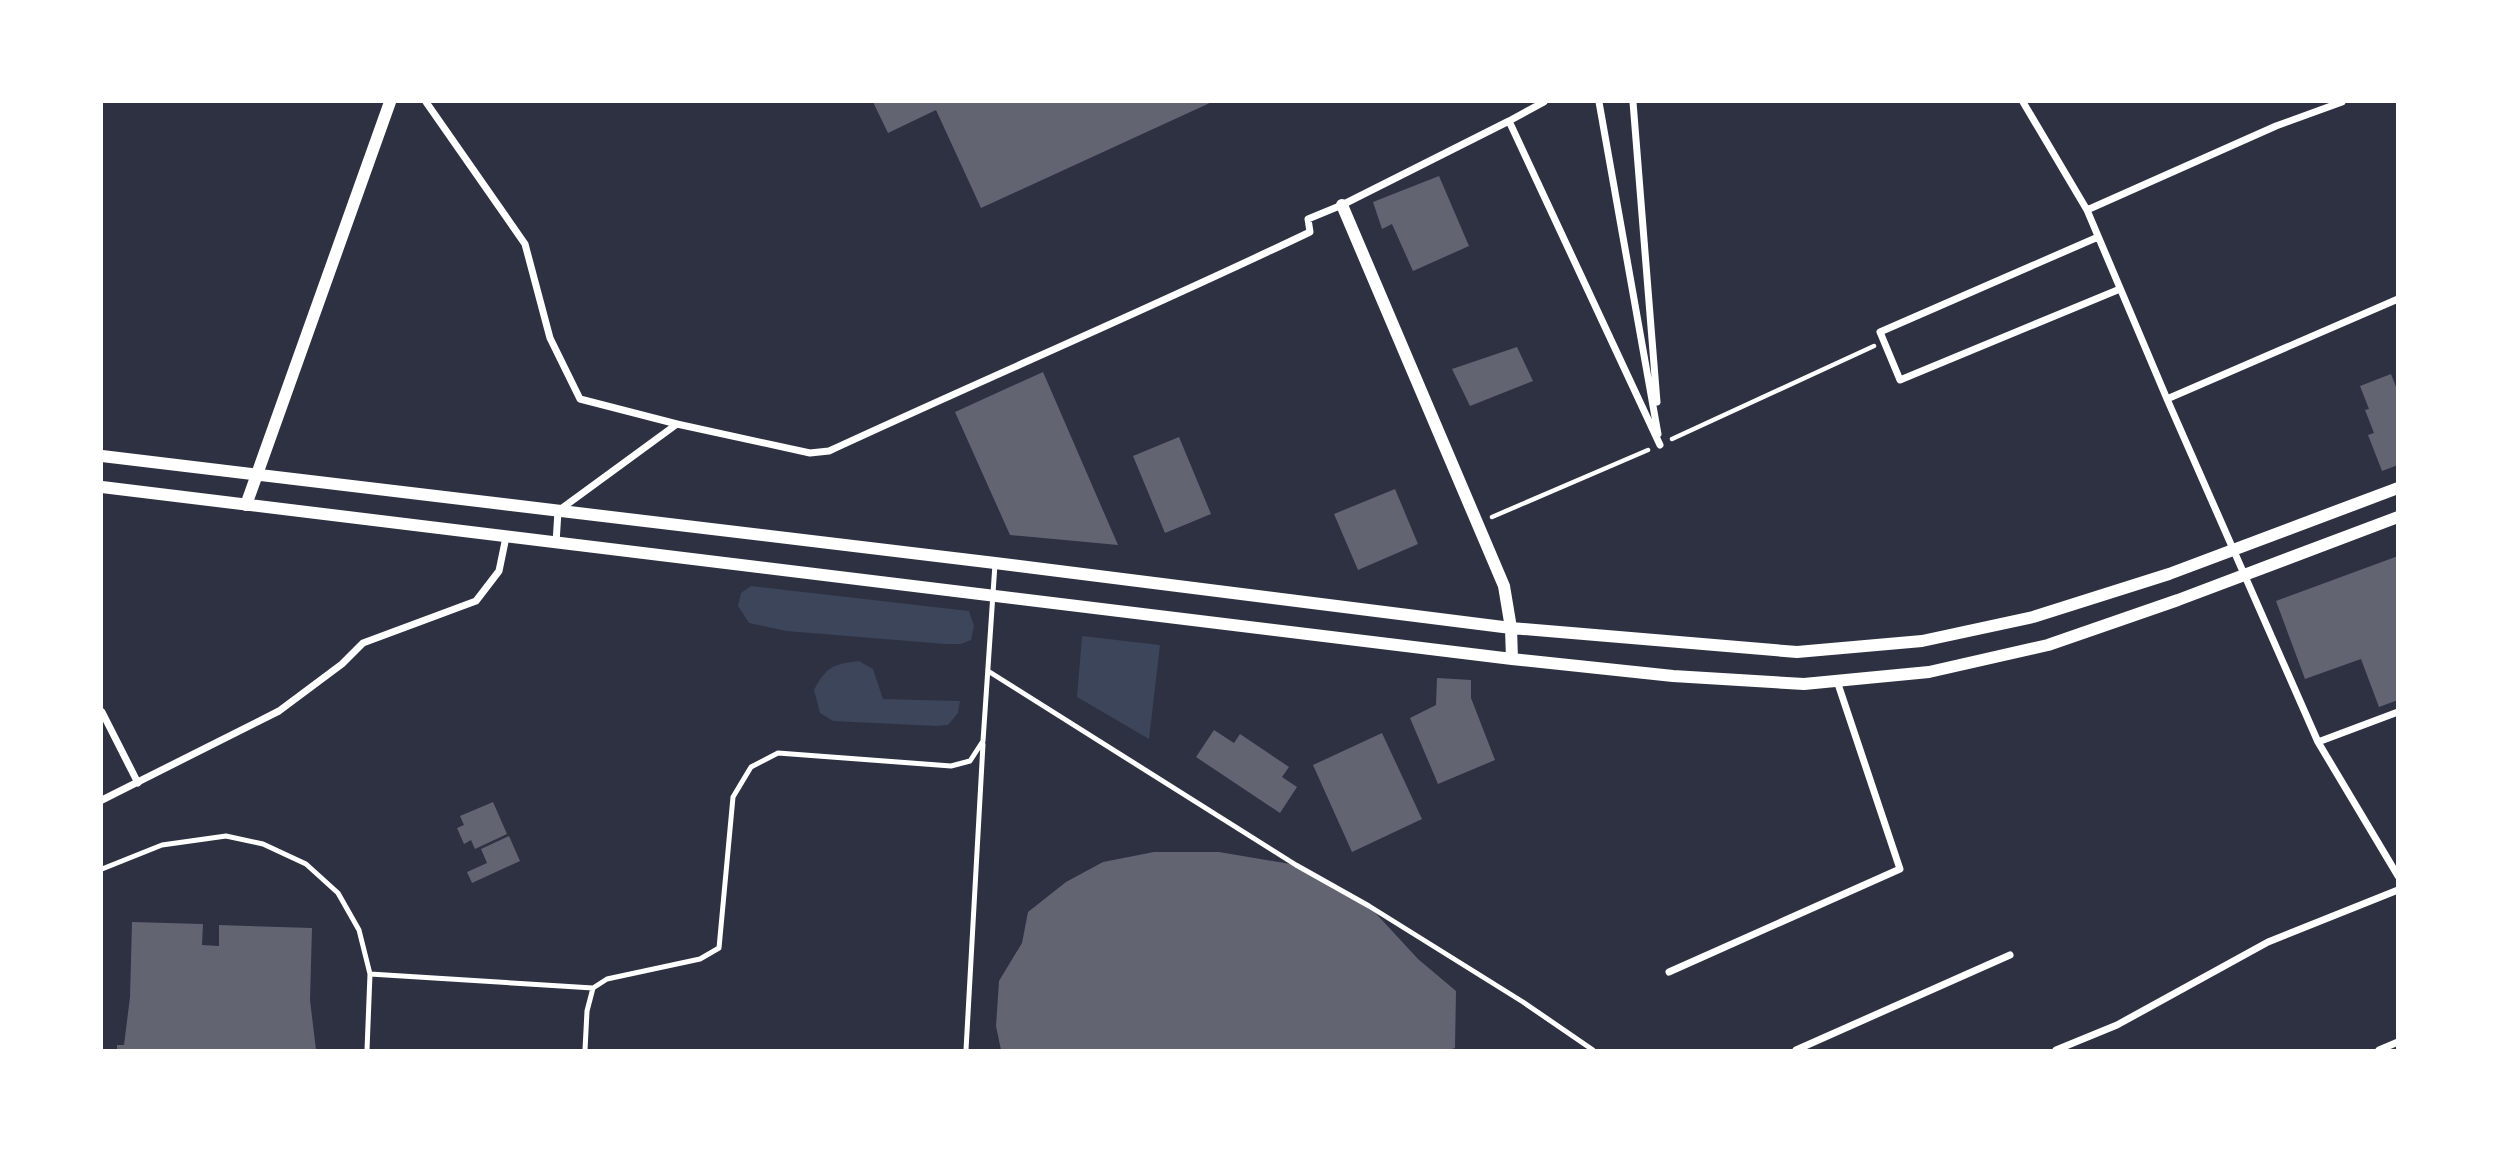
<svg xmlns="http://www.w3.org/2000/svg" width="2499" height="1152" font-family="Karla,sans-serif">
<rect width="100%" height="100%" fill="#2d3142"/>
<path fill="#3c4559" d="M751 586 969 611 974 626 971 640 961 644H945L786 631 749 623 738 606 741 593Z
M1082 636 1160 645 1149 739 1077 697Z
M859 661 873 669 883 699 960 701 958 713 948 725 936 726 833 721 820 713 814 690C826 667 833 664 859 661Z"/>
<path fill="#626471" d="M873 102H1212L981 208 936 110 888 133Z
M1439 176 1469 246 1413 271 1392 224 1382 229 1373 202Z
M1517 347 1533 381 1470 406 1452 369Z
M1043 372 1118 545 1010 535 955 412Z
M2391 374 2398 392V465L2382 471 2368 435 2374 433 2365 410 2369 409 2360 386Z
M1179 437 1211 514 1165 533 1133 456Z
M1395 489 1418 544 1358 570 1334 514Z
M2398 556V700L2379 707 2361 659 2305 679 2276 601Z
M1437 678 1471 680V698L1495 760 1438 784 1410 718 1436 705Z
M1214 730 1234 743 1240 734 1289 767 1282 777 1297 787 1280 813 1196 757Z
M1382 733 1422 819 1352 852 1313 765Z
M493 802 507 834 475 849 471 840 464 844 457 828 464 825 460 816Z
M509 836 520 861 472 883 467 872 487 863 481 849Z
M1154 852H1219L1296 865 1369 906 1418 959 1456 991 1455 1048 1449 1050H1001L996 1026 999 981 1022 943 1028 912 1066 882 1103 862Z
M132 922 203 924 202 945 219 946V925L312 928 310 1000 316 1050H117V1045H124L130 997Z"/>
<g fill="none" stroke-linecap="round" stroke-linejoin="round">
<path stroke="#fff" stroke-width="4.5" d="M1672 439 1874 346
M1492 517 1648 450"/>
<path stroke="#fff" stroke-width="5" d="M988 671 1296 865 1369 906 1523 1002 1593 1050
M102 869 162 845 226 836 263 844 306 864 338 893 359 930 370 974 367 1050
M370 974 593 988
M585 1050 587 1011 593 988 607 979 700 959 719 948 733 797 751 767 778 753 951 766 970 761 983 741 995 564
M966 1050 983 744"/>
<path stroke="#fff" stroke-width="7" d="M426 102 525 244 550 338 580 399 677 424
M1544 102 1509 121 1660 445
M1599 102 1658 434
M1633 102 1657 402
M2023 102 2087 210 2167 399 2318 742 2398 876
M2087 210 2276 126 2342 102
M2098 237 1880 332 1900 380 2120 289
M2167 399 2398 299
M556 543 558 511 677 424 810 453 829 451C989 377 1151 308 1310 232L1308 219 1342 205 1509 121
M102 712 138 783
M2318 742 2398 712
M102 800 279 711 342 664 363 643 476 601 499 571 506 537
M1669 972 1900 869 1837 681
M1796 1050 2010 955
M2056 1050 2117 1025 2268 942 2398 890
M2379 1050 2398 1042"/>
<path stroke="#fff" stroke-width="12" d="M1342 205 1504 586 1511 628 1512 659
M102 456 995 563 1511 628 1797 652 1922 641 2033 617 2169 574 2398 488
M102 487 1512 659 1673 676 1804 684 1929 672 2048 645 2178 600 2398 517
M246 505 390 102"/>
</g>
<rect width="2499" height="1152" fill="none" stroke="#ffffff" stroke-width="206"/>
</svg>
